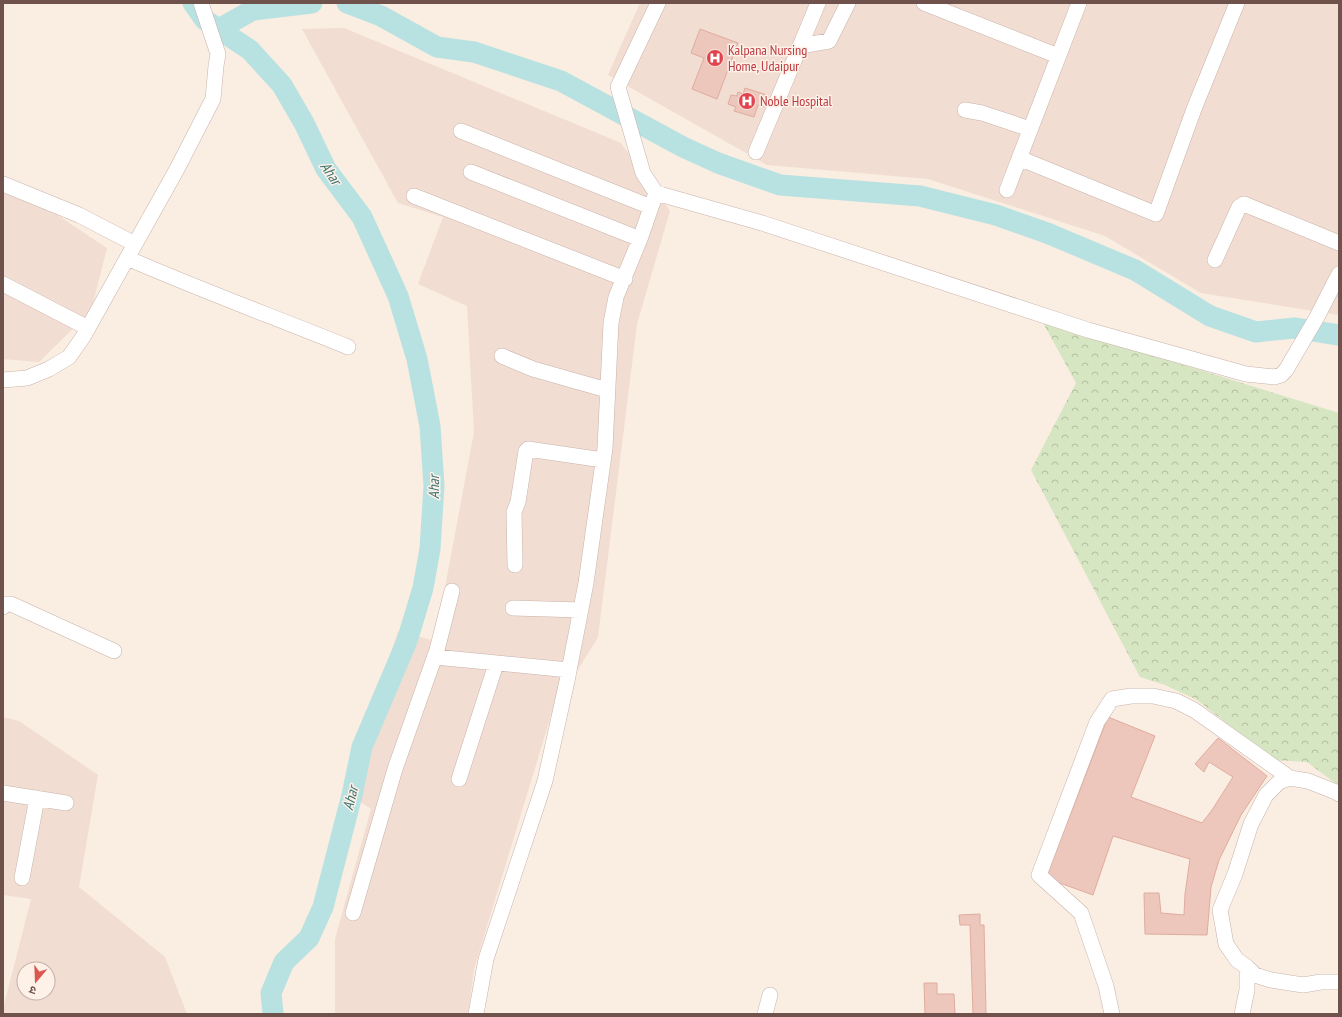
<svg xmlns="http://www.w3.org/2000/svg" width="1342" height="1017" font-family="'PT Sans Narrow','Noto Sans Devanagari',sans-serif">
<defs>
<pattern id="forest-crowns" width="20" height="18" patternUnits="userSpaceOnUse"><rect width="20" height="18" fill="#d7e6c2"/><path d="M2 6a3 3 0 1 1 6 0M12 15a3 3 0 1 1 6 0" fill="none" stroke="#b3bda0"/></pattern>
</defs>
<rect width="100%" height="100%" fill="#faede2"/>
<path fill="#f1ddd1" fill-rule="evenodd" d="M640 3H1339V315L1201 293 1105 236 928 179 767 165 608 75Z
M344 28 621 143 670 211 637 324 598 637 552 712 474 969 468 1014H335V939L371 809 345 791 398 631 435 641 474 432 467 306 418 284 443 217 398 203 302 29Z
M3 179 107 248 91 311 39 362 3 359Z
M3 717 19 721 98 775 79 887 165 957 187 1014H3V1009L31 899 3 895ZM24 969H48V993H24Z"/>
<path fill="url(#forest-crowns)" d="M1042 321 1339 413V786L1307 762 1274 760 1197 700 1165 685 1140 677 1031 470 1076 383Z"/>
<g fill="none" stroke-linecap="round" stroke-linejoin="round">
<path stroke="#b8e2e1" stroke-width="21" d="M193 3 205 20 250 50 282 85 304 123 326 169 362 217 398 296 417 359 430 426 434 486 430 549 423 588 407 641 362 747 352 795 323 907 309 938 284 962 271 993 273 1014
M347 3 381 16 437 47 474 52 561 81 683 147 718 163 780 185 920 196 996 215 1047 233 1135 270 1210 316 1256 332 1294 328 1339 335
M219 29 253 10 312 3"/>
</g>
<path fill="#edc7bc" stroke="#dfac9e" d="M700 29 738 43 717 99 692 89 704 58 691 53Z
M745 88 767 95 764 107 758 105 754 117 734 111 736 107 728 104 731 95 737 96 738 92 743 94Z
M1108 717 1155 736 1131 797 1202 823 1212 810 1233 777 1209 762 1204 772 1195 764 1218 738 1267 776 1241 815 1219 860 1211 887 1207 935 1145 934 1144 893H1159L1161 913 1184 915 1185 894 1190 859 1113 836 1093 895 1046 878Z
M980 914V925H984L986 1014H973L970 925H960L959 915Z
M924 983H937V994H954L955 1014H925Z"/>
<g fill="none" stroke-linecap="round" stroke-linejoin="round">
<g stroke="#c9b3aa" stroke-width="16">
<path id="minor" d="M924 3 1058 56
M800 46 829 41 848 3
M965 110 982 113 1030 129
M461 131 651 207
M756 152 818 3
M1019 158 1156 214 1194 109 1237 3
M471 172 640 239
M3 184 79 215 135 244
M1007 190 1079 3
M656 193 643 173 618 87 658 3
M414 196 625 279
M127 258C200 290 274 317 348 347
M1215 260 1239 207 1244 204 1339 243
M3 284 88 328
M502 356 533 369 607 390
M3 380 27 378 49 369 69 357 83 337 177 169 213 99 216 66 218 54 201 3
M515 565 514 512 518 502 526 451 528 449 603 460
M3 607 6 604H11L114 651
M513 608 581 610
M435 657 569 670
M459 779 496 664
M3 793 66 803
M1339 794 1336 792 1308 781 1290 778 1279 782 1266 795 1251 824 1235 874 1220 910 1226 944 1237 960 1247 967 1255 975 1271 980 1303 985 1321 982H1339
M22 878 37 798
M353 913 395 769 437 650 452 591
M476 1014 486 959 545 781 567 681 586 583 605 448 611 323 616 297 640 239 656 193 762 223 1088 330 1246 374 1274 377 1281 375 1286 370 1317 317 1339 274
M765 1014 770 995
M1112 1014 1106 986 1081 913 1039 875 1097 722 1112 699 1131 696H1153L1176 701 1194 710 1290 778
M1242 1014 1247 990V967"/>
</g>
<use href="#minor" stroke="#fff" stroke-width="15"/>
</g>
<defs>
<g id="hospital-disc" transform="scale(0.9)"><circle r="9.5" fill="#e0444e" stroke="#fdf1e8"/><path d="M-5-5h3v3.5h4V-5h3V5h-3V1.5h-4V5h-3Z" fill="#fff"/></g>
</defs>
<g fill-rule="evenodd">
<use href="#hospital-disc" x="715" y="58"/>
<use href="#hospital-disc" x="747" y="101"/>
</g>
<g text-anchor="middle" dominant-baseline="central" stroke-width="3" stroke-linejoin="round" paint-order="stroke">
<g font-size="14" fill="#be3a42" stroke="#fdf1e8" text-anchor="start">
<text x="728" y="50">Kalpana Nursing<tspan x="728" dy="16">Home, Udaipur</tspan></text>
<text x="760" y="101">Noble Hospital</text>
</g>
<g font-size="15" font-style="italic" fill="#407474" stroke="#fdf1e8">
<text transform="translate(331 173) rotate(56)">Ahar</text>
<text transform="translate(433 487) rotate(-90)">Ahar</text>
<text transform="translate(350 798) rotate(-76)">Ahar</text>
</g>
</g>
<rect width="1342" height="1017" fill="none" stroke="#6f524b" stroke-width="8"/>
<g transform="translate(36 981) rotate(199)"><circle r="19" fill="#fdf1e8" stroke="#c4b1a9"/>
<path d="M0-3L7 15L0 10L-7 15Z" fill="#db5850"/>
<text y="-6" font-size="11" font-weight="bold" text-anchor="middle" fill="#6f524b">उ</text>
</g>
</svg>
